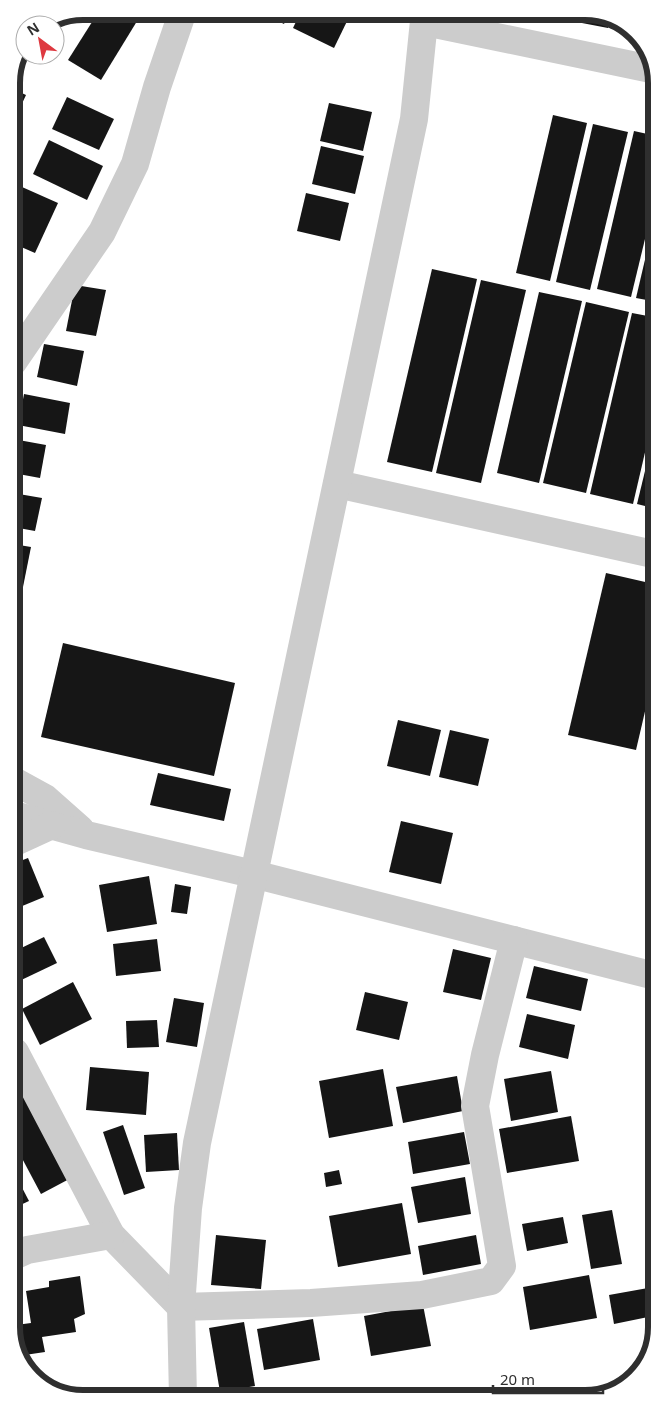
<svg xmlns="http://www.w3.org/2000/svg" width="668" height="1410" font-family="'Noto Sans',sans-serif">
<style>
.building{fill:#161616}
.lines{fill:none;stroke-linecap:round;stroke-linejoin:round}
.minor{stroke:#ccc;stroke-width:28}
.rim{fill:none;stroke:#2f2f2f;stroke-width:6}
</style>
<rect width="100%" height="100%" fill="#fff"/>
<g class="building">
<polygon points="99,11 142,13 101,80 68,60"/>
<polygon points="258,11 290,11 284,24"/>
<polygon points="301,11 352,11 334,48 293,28"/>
<polygon points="530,11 554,11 553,17"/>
<polygon points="562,11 590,11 610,19 608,28 561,19"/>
<polygon points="612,20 629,26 634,33 610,28"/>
<polygon points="11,88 26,95 12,125"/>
<polygon points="67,97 114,119 99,150 52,129"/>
<polygon points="329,103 372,112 363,151 320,141"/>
<polygon points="553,115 587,123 550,281 516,273"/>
<polygon points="593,124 628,132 590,290 556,282"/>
<polygon points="634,131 652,135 652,210 631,297 597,289"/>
<polygon points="49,140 103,166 87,200 33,174"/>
<polygon points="321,146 364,156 355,194 312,184"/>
<polygon points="22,187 58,203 35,253 12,243 12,208"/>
<polygon points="306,193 349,203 340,241 297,231"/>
<polygon points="651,234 652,234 652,301 636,298"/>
<polygon points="12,263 23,268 12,290"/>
<polygon points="432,269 477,279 432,472 387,462"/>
<polygon points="481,280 526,290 481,483 436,473"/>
<polygon points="75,285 106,290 96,336 66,331"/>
<polygon points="539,292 582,301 539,483 497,473"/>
<polygon points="586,302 629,312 586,493 543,483"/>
<polygon points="632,313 653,317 653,418 633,504 590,494"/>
<polygon points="44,344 84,351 77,386 37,377"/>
<polygon points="24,394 70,403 65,434 18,425"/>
<polygon points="653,438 653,508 637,504"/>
<polygon points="13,439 46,445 40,478 13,473"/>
<polygon points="13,493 42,498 35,531 13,527"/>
<polygon points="13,544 31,547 22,592 13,590"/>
<polygon points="606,573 654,584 654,673 636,750 568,735"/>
<polygon points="14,613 20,614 15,640 14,640"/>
<polygon points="63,643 235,683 214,776 41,737"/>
<polygon points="398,720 441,730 430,776 387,766"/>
<polygon points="450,730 489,739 478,786 439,777"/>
<polygon points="158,773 231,789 224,821 150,805"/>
<polygon points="401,821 453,833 441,884 389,872"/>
<polygon points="28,858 44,897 15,909 15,863"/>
<polygon points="149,876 157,924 107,932 99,885"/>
<polygon points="175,884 191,887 187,914 171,912"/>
<polygon points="44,937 57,963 15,983 15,951"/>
<polygon points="157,939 161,971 116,976 113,944"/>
<polygon points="453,949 491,958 481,1000 443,992"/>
<polygon points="534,966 588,979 581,1011 526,998"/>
<polygon points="73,982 92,1019 40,1045 22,1009"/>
<polygon points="365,992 408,1002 399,1040 356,1030"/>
<polygon points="174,998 204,1003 197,1047 166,1042"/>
<polygon points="527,1014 575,1025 568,1059 519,1047"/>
<polygon points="157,1020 159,1047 127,1048 126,1021"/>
<polygon points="90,1067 149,1072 146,1115 86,1110"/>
<polygon points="383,1069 393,1126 329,1138 319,1081"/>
<polygon points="551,1071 558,1112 511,1121 504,1079"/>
<polygon points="15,1072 73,1177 41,1194 16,1147"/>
<polygon points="457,1076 463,1111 403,1123 396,1087"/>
<polygon points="571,1116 579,1161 507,1173 499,1129"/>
<polygon points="123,1125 145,1188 124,1195 103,1132"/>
<polygon points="464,1132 470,1164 413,1174 408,1142"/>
<polygon points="177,1133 179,1170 146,1172 144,1135"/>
<polygon points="339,1170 342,1184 326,1187 324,1173"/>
<polygon points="16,1176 29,1201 16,1207"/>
<polygon points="465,1177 471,1214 418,1223 411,1187"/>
<polygon points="402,1203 411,1254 338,1267 329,1216"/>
<polygon points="612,1210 622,1264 591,1269 582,1215"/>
<polygon points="563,1217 568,1243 527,1251 522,1224"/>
<polygon points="216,1235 266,1240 261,1289 211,1285"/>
<polygon points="476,1235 481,1264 423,1275 418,1246"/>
<polygon points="589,1275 597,1318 530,1330 523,1287"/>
<polygon points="80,1276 85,1314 74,1319 76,1332 42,1337 45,1352 18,1356 16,1325 31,1323 26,1291 49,1287 49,1281"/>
<polygon points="648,1288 653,1316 614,1324 609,1295"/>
<polygon points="423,1305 431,1346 371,1356 364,1316"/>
<polygon points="313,1319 320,1360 264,1370 257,1329"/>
<polygon points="244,1322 255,1386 220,1392 209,1328"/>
</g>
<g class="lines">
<g class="minor">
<polyline points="425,22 651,69"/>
<polyline points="13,362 102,232 135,164 157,87 183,11"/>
<polyline points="337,484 653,554"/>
<polyline points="14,781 45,798 80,829"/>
<polyline points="14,815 86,835 253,874 655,976"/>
<polyline points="15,842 52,825"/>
<polyline points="15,1052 111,1235 181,1307 311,1303 422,1295 491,1281 502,1266 475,1106 485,1055 514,940"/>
<polyline points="16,1255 27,1250 111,1235"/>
<polyline points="183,1398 181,1307 188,1208 197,1143 414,119 425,11"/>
</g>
</g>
<path d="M0 0H668V1410H0ZM83 20H585A63 63 0 0 1 648 83V1327A63 63 0 0 1 585 1390H83A63 63 0 0 1 20 1327V83A63 63 0 0 1 83 20Z" fill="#fff" fill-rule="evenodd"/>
<path class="rim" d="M83 20H585A63 63 0 0 1 648 83V1327A63 63 0 0 1 585 1390H83A63 63 0 0 1 20 1327V83A63 63 0 0 1 83 20Z"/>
<g transform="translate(40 40) rotate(328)"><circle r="24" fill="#ffffff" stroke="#acacac"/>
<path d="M0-4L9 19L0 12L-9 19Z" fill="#de3940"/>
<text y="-8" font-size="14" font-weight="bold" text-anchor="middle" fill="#2f2f2f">N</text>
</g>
<path d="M493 1385v8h110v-8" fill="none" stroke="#2f2f2f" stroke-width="2.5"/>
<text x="500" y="1385" font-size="15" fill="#2f2f2f" stroke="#ffffff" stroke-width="4" paint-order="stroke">20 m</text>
</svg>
